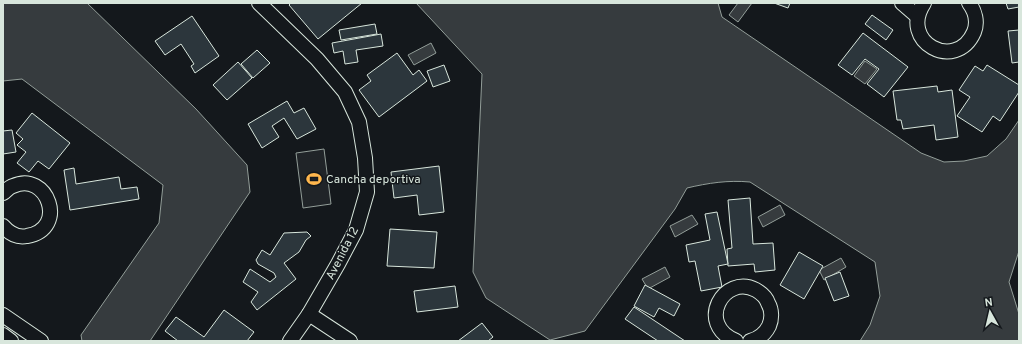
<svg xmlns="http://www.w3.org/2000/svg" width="1022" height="344" font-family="Overpass,sans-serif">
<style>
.green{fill:#202428;stroke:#939e99}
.water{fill:#363b3e;stroke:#939e99}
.building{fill:#2c363c;stroke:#d8e6dc}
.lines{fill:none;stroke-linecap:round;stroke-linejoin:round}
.street-casing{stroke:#d8e6dc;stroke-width:16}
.street{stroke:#14181c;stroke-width:14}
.labels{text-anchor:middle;stroke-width:3;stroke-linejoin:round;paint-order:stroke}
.poi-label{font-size:12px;fill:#d8e6dc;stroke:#14181c;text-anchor:start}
.street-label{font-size:12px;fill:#d8e6dc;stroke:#14181c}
</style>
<rect width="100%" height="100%" fill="#14181c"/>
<polygon class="green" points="324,149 331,204 303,208 296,153"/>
<g class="water">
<polygon points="3,3 87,3 196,109 247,165 250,192 150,341 82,341 81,335 159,223 163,185 22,79 3,81"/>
<path d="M416 3H718L722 17 921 153 944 162 964 161 987 156 1006 139 1019 120V251L1009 282 1019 314V341H860L870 325 880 296 875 262 750 182C728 180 708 183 687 188L675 209 585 331 550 340 486 298 473 272 482 74Z"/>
<polygon points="738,3 752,3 738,22 729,15"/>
<polygon points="431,43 436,53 414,65 408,55"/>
<polygon points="865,61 877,69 865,84 854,76"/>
<polygon points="780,205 785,215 763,227 758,217"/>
<polygon points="692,215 698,224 675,237 670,226"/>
<polygon points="841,258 846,267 824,280 819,270"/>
<polygon points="665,267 670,277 648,289 642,279"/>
</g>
<g class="building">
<polygon points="291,3 362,3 318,39 289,5"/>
<polygon points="774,3 790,3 788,8"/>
<polygon points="1006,3 1019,3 1019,7 1008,9"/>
<polygon points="872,15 893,30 886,40 865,24"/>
<polygon points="192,16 219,56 195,73 191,66 194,64 181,44 165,55 155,41"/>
<polygon points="375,24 377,34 341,40 339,30"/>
<polygon points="1019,30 1019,62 1012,63 1008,31"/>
<polygon points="863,33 908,67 884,97 867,84 879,69 865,59 852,75 838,65"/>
<polygon points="381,34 383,46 356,50 358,62 345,64 343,51 334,53 332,43"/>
<polygon points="257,50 270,63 253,78 241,64"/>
<polygon points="397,53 413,75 419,70 427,81 379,117 359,90 371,81 367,75"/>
<polygon points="238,62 252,78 227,100 213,85"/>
<polygon points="444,65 450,81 433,87 427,71"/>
<polygon points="987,65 1019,85 1019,92 1000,121 993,116 982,132 957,116 970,97 959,90 975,66 983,71"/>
<polygon points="937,86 938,92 952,90 958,137 936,140 934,125 903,129 901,120 897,120 893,91"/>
<polygon points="287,101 294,113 304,108 316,129 297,139 284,118 272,126 279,137 262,148 248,124"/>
<polygon points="32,113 70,143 49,169 38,161 29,172 17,163 26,152 17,145 23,139 16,133"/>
<polygon points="12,130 16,152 3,154 3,131"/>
<polygon points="439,166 444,212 419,215 417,195 394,198 391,172"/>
<polygon points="74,168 76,184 119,177 121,189 137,187 139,199 70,210 64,170"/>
<polygon points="750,198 753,244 773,243 775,270 755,272 754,264 728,266 727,249 732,248 728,200"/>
<polygon points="717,212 728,264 718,266 722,287 701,291 695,261 689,262 686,245 710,240 705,214"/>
<polygon points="390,229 437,232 434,268 387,266"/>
<polygon points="307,232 311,236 306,240 299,252 284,263 296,279 257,310 251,302 258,292 243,282 250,269 270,282 276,277 274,273 258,264 256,260 262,250 270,255 284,233"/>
<polygon points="799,252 823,266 804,299 780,285"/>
<polygon points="840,272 849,296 834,301 825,278"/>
<polygon points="645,285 680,304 674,316 659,308 654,317 634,306"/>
<polygon points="455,286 458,307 417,312 414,291"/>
<polygon points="634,307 685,341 658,341 625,319"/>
<polygon points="224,310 254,332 247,341 178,341 165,331 176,317 204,337"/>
<polygon points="482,323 493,337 488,341 458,341"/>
</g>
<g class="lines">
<g class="street-casing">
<g id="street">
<polyline points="259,3 317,59 345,92 359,122 365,158 367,192 356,230 338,264 309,314 290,341"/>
<polyline points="902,3 917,16"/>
<path d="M924 3C898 42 956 73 974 32 978 22 975 11 969 3"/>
<path d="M3 193C6 191 9 187 13 186 47 170 69 229 27 236 17 238 9 233 3 226"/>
<polyline points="309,314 350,341"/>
<polyline points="3,315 41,341"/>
<polyline points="3,335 11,341"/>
<path d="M736 341C695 324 724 273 756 290 761 293 766 297 768 303 772 310 772 319 769 326 765 334 758 339 750 341"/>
</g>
</g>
<use href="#street" class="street"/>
</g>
<defs>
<g id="stadium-bare" transform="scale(1.2)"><path d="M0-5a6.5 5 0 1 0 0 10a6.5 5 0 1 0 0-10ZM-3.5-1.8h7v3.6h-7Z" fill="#ffb74d" stroke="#14181c" stroke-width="2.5" paint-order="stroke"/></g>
</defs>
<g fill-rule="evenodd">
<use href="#stadium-bare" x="314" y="179"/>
</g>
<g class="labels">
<g class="poi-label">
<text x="326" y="183">Cancha deportiva</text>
</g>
<g class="street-label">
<text transform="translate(342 253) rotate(-63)" y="4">Avenida 12</text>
</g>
</g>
<rect width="1022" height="344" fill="none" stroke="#d8e6dc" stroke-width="8"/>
<g transform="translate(990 312) rotate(352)" stroke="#14181c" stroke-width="3" paint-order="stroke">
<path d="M0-3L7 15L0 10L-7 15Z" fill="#d8e6dc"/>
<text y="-6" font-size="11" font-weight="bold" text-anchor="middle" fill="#d8e6dc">N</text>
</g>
</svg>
